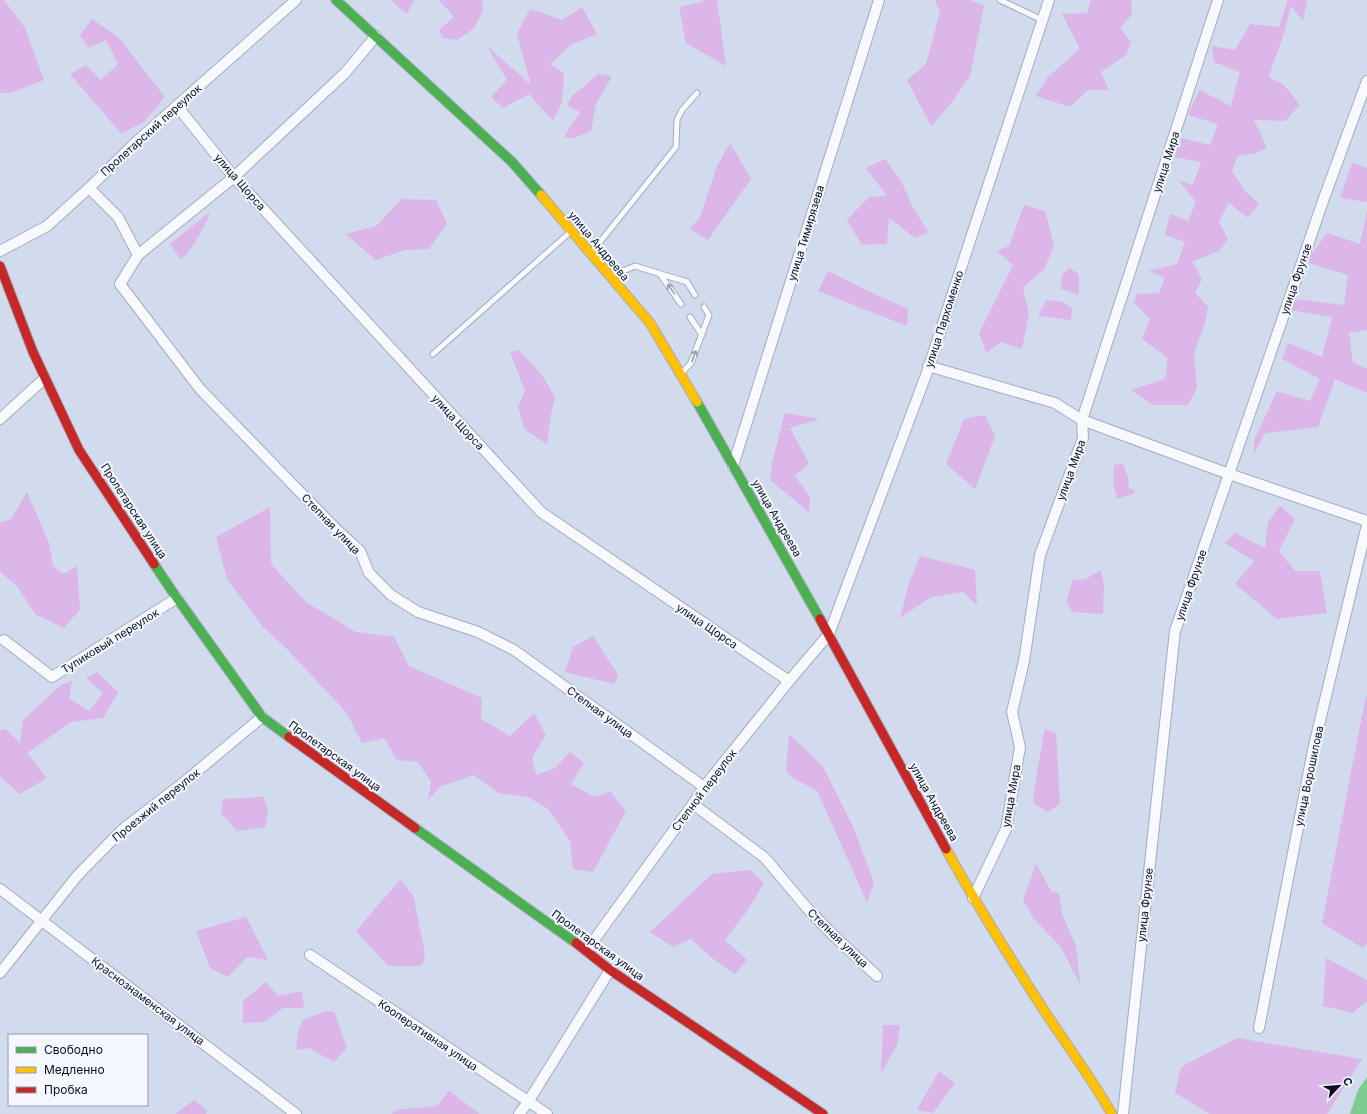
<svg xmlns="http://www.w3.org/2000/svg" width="1367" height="1114" font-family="Inter,sans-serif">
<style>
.green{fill:#dcb5e9}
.water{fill:#7dcc90}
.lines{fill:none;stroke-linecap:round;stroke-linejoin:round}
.lane-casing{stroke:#a3abbe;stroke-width:7}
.street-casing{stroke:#a3abbe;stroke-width:12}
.fast-casing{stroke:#a3abbe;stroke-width:11}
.slow-casing{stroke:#a3abbe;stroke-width:11}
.jam-casing{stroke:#a3abbe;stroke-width:11}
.lane{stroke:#f8f9fc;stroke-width:5}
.street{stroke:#f8f9fc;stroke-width:10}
.fast{stroke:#4caf50;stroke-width:9}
.slow{stroke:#ffc107;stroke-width:9}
.jam{stroke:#c62828;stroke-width:9}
.oneway{stroke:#989ba5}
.labels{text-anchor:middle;stroke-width:4;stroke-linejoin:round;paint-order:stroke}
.street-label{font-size:11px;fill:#070f23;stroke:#f4f7fd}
</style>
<rect width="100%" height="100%" fill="#d2daed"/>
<g class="green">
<polygon points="0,0 4,0 25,28 44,80 11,93 0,93"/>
<polygon points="390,0 414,0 407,14"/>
<polygon points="439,0 482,0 483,11 473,29 457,40 442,38 439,30 454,17"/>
<polygon points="703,0 717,0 726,66 686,43 679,7 702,2"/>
<polygon points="935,0 970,0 984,6 970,76 952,102 931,126 907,80 926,64 940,12"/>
<polygon points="1091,0 1131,0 1132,14 1120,28 1131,42 1126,55 1101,72 1109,90 1088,90 1070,107 1036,96 1048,77 1080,49 1062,14 1087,13"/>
<polygon points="1288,0 1307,0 1303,21 1291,6 1282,40 1275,58 1269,77 1284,85 1300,105 1285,121 1254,120 1267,148 1256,153 1238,156 1232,171 1245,191 1259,204 1248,218 1229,203 1219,222 1228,239 1219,251 1192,262 1202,279 1195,293 1208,307 1205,323 1194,353 1197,388 1188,405 1153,405 1131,390 1165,379 1168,358 1142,339 1150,319 1134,303 1137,294 1159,293 1165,278 1149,271 1177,264 1185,242 1165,235 1170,214 1188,221 1196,202 1178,180 1193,185 1201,162 1174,157 1182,138 1210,145 1218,124 1188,115 1199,90 1231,106 1240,72 1214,62 1212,46 1235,50 1250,24 1279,27"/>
<polygon points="582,7 597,34 572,44 550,64 564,74 562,102 553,121 529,94 503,108 491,97 507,80 487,46 531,85 517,34 530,9 562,20"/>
<polygon points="92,19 118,37 165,97 143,123 121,133 70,74 86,65 101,80 118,64 106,40 88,48 80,35"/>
<polygon points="599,74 612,76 596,104 591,131 574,138 564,137 580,112 567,105 572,96"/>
<polygon points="730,143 751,179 708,240 690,229 700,217 717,166"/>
<polygon points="885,159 902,183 912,206 928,232 915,238 889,218 887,244 862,245 847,220 869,197 887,196 866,168"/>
<polygon points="1352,163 1367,168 1367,202 1340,198"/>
<polygon points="402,199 436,200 447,224 429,249 405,250 376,260 346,234 376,226"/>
<polygon points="1024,205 1045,211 1054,246 1044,270 1023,287 1029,314 1022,349 1001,342 986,353 979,333 1013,265 997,251 1009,246"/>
<polygon points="1367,210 1367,330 1349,333 1353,362 1367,369 1367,393 1335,379 1318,427 1265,433 1254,454 1254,440 1277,391 1310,401 1320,379 1282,359 1288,343 1322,357 1332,317 1291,310 1296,299 1344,305 1348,275 1306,262 1327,233 1360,244"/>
<path d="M210 212C203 231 194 245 181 260L170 244Z"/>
<polygon points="1069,268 1079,274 1079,295 1061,289 1062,276"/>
<polygon points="828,271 864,289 908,309 907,326 818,291"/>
<polygon points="1047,300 1062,302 1072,308 1071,320 1038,316"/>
<polygon points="519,350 544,378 555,398 550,419 547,444 525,430 518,407 525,391 510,352"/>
<polygon points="785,413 820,419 790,428 809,463 795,476 810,497 809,512 770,480 772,463"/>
<polygon points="985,415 995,436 975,489 946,464 964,419"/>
<polygon points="1123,463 1128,478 1129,489 1133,489 1135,493 1117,499 1113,483 1114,465"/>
<polygon points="27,492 49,543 53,566 63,574 77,566 80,609 64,628 35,614 17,586 0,572 0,523 11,519"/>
<polygon points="1280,506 1295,519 1279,551 1295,571 1320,571 1327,613 1277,619 1235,584 1254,561 1225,543 1235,533 1265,548 1268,522"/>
<polygon points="270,507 271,564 306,602 356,632 394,637 409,666 482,698 481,719 510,736 534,713 546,735 532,757 536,775 555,768 570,752 584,763 571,784 594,797 611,792 626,811 593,872 573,869 570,841 548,809 528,797 498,793 474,775 440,787 428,800 431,782 418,762 397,760 384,738 362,743 347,713 287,649 262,626 227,579 216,537"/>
<polygon points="920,556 975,570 977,605 963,592 931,597 900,618 908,586"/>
<polygon points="1101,570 1104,584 1103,614 1072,612 1067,601 1072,581 1086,579"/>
<polygon points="593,636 618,675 614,684 565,672 573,647"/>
<polygon points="97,672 118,692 103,718 71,722 27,753 47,778 20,794 0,776 0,730 5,729 20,743 23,720 61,685 72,681 69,698 89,711 103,693 86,678"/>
<polygon points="1367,696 1367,943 1363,948 1322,923 1365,700"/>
<polygon points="1045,729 1056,733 1060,804 1048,812 1033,803 1037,771"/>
<polygon points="789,734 823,767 854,829 874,883 867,902 817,791 790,776 786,770"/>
<polygon points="264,797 268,812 265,827 237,831 221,813 223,799"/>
<polygon points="1036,864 1051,891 1059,894 1062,914 1076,946 1080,984 1060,946 1034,919 1023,900"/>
<polygon points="750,870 764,883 747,911 725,940 747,960 735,974 712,958 691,939 673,947 650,932 712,874"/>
<polygon points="400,880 413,895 424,948 425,961 420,966 388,966 356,931"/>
<polygon points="246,917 268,960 247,957 228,977 210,968 196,931"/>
<polygon points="1326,958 1367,980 1367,1001 1353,1013 1323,1006"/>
<polygon points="266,982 278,996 302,991 304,1008 283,1008 264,1022 243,1023 243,1001"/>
<polygon points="326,1011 334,1012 347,1048 334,1062 309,1048 296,1050 298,1031 303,1020"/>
<polygon points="883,1025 900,1025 897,1045 881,1073"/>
<polygon points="1237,1038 1362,1059 1327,1114 1210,1114 1175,1093 1181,1067"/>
<polygon points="939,1071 955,1083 933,1113 917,1110"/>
<polygon points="449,1091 480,1114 392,1114 395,1110 437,1106"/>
<polygon points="194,1100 207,1110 206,1114 175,1114"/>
</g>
<polygon class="water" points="1367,1077 1367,1114 1350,1114 1358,1090"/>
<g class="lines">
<g class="lane-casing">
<g id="lane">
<polyline points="1000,0 1042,20"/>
<polyline points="592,252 676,147 677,120 682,110 697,93"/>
<polyline points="660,274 681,304"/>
<polyline points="611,276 635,266 687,282 695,295"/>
<polyline points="690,317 702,335"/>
<polyline points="433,354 569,233"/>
<polyline points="682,373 691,363 709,315 704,307"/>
</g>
</g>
<g class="street-casing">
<g id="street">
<polyline points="376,36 345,73 234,177 138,255 120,284 200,389 337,530 360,551 369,573 391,595 418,612 478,632 514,650 704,787"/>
<polyline points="177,106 234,177 541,512 789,681"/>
<polyline points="89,188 118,217 138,255"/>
<polyline points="0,251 47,226 89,188 135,143 296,0"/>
<polyline points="928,366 1055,403 1082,420 1229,474 1367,521"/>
<polyline points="0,419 45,378"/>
<polyline points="733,466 879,0"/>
<polyline points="4,640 52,677 177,598"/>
<polyline points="693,804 765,858 807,908 832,934 877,976"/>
<polyline points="0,889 296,1114"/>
<polyline points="973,898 1006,829 1020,747 1012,712 1024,661 1040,555 1083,438 1082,420 1218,0"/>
<polyline points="587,951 599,933 693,804 704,787 789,681 829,634 926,375 1049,0"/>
<polyline points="310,955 547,1114"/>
<polyline points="0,973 77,876 123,829 183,783 262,717"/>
<polyline points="1259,1028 1313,750 1367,525"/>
<polyline points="519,1114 528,1102 610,970"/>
<polyline points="1123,1114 1175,631 1323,201 1367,81"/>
</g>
</g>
<g class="fast-casing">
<g id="fast">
<polyline points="336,0 512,162 541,195"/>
<polyline points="697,402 820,619"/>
<polyline points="154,564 172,591 262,717 289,737"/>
<polyline points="415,828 576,943"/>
</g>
</g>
<g class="slow-casing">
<g id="slow">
<polyline points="541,195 650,323 697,402"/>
<path d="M946 849C978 907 1013 963 1049 1018 1070 1049 1093 1081 1112 1114"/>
</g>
</g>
<g class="jam-casing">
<g id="jam">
<polyline points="0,266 33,352 79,450 154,564"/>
<polyline points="820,619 946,849"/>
<polyline points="289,737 415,828"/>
<polyline points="576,943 610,970 823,1114"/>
</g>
</g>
<use href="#lane" class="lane"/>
<use href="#street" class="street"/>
<use href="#fast" class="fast"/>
<use href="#slow" class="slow"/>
<use href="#jam" class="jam"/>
</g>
<defs><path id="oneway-shaft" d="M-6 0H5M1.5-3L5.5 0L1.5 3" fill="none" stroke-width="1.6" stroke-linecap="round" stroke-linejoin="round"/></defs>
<g class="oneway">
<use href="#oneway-shaft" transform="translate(671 289) rotate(-125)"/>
<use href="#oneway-shaft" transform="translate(694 356) rotate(-69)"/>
</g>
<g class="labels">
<g class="street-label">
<text transform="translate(151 130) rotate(-42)" y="4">Пролетарский переулок</text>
<text transform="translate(1166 162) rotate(-72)" y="4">улица Мира</text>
<text transform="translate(240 182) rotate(49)" y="4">улица Щорса</text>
<text transform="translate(806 233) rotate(-73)" y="4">улица Тимирязева</text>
<text transform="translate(599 246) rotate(50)" y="4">улица Андреева</text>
<text transform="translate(1296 279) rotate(-71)" y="4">улица Фрунзе</text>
<text transform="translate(944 319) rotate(-72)" y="4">улица Пархоменко</text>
<text transform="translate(458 422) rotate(47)" y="4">улица Щорса</text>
<text transform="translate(1071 470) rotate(-70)" y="4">улица Мира</text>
<text transform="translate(134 511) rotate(57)" y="4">Пролетарская улица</text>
<text transform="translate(777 518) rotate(60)" y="4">улица Андреева</text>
<text transform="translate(331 524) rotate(46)" y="4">Степная улица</text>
<text transform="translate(1191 585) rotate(-71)" y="4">улица Фрунзе</text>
<text transform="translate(707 626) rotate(34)" y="4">улица Щорса</text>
<text transform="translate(110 641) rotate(-32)" y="4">Тупиковый переулок</text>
<text transform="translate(600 712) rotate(36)" y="4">Степная улица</text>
<text transform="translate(335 756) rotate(36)" y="4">Пролетарская улица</text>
<text transform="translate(1309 776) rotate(-78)" y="4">улица Ворошилова</text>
<text transform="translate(704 790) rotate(-53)" y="4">Степной переулок</text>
<text transform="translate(1011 796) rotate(-80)" y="4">улица Мира</text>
<text transform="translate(934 802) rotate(61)" y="4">улица Андреева</text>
<text transform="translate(156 805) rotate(-39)" y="4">Проезжий переулок</text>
<text transform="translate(1145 905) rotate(-84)" y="4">улица Фрунзе</text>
<text transform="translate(838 938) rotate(44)" y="4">Степная улица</text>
<text transform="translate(598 945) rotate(36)" y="4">Пролетарская улица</text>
<text transform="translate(148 1001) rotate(37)" y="4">Краснознаменская улица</text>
<text transform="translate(428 1035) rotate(34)" y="4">Кооперативная улица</text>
</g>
</g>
<rect x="8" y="1034" width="140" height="72" fill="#f4f7fd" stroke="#959aa6"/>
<rect x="16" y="1047" width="20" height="6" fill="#4caf50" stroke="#959aa6"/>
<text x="44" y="1054" font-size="12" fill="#070f23">Свободно</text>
<rect x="16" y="1067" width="20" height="6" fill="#ffc107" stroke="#959aa6"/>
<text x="44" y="1074" font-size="12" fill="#070f23">Медленно</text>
<rect x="16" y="1087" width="20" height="6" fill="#c62828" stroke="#959aa6"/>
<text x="44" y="1094" font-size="12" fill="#070f23">Пробка</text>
<g transform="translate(1339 1086) rotate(64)" stroke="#f4f7fd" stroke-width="3" paint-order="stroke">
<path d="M0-3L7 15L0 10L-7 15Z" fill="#070f23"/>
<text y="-6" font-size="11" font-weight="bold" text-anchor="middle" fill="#070f23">С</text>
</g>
</svg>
